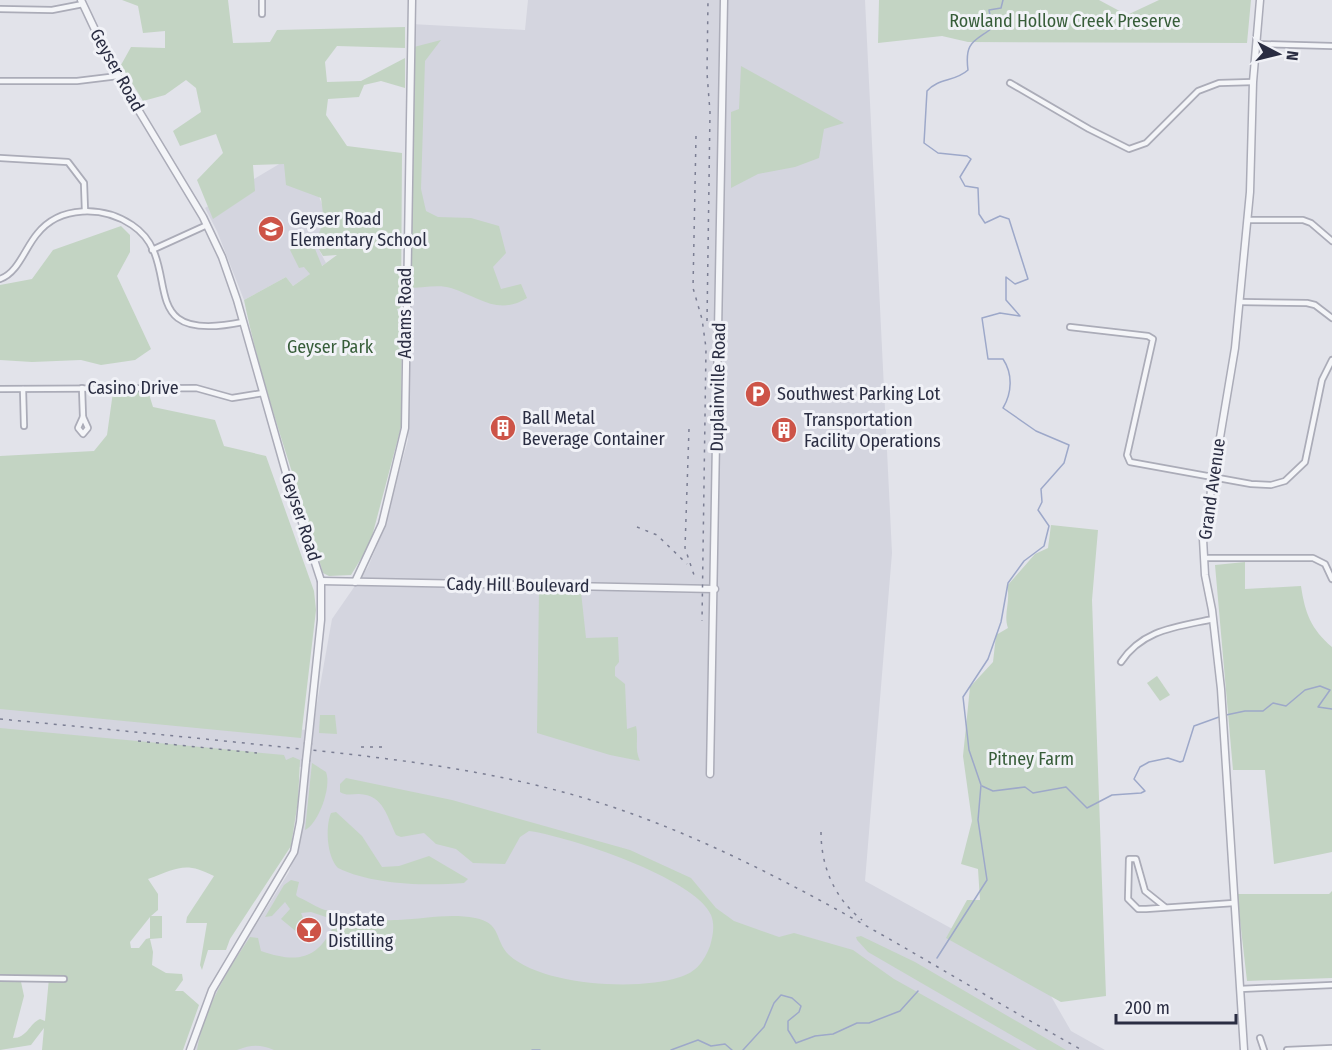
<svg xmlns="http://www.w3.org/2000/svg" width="1332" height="1050" font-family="'Fira Sans Condensed',sans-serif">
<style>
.built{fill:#d4d5df}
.green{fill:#c3d4c3;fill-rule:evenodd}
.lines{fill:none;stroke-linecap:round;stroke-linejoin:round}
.stream{stroke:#9da8c9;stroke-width:1.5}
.minor-casing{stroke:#abacb8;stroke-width:8}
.tertiary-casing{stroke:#abacb8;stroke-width:9}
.minor{stroke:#f4f5f8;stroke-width:4.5}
.tertiary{stroke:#f4f5f8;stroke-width:6}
.rail{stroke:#7b7e93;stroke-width:1.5;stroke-dasharray:3 6;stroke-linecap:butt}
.tertiary-bridge-casing{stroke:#abacb8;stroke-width:9;stroke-linecap:butt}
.tertiary-bridge{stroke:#f4f5f8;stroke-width:6}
.labels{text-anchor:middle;stroke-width:6;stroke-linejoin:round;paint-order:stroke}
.park-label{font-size:18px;fill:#375d39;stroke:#f1f2f7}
.street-label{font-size:18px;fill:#2a2d42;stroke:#f1f2f7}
.poi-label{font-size:18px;fill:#2a2d42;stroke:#f1f2f7;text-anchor:start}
</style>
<rect width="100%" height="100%" fill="#e2e3ea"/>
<g class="built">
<polygon points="528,0 865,0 892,553 865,881 1040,977 1071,1031 1105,1050 1003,1050 710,987 418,1050 193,1050 210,999 289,872 299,842 312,731 332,619 368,567 381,536 408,440 411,24 525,30"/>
<polygon points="286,160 318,194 329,222 316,244 326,263 293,286 286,277 244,300 217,231 205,208"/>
<polygon points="0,702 207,719 306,730 302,767 0,738"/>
</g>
<g class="green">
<path d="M122 0H228L233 43 270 42 277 30 405 27V48L337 46 325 62 327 82 361 81 405 58V88L381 81 364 85 359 97 328 99 326 115 347 146 402 153 401 308 397 309 402 324 401 427 370 544 351 575 329 576 323 573C297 481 263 393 244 300L286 277 293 286 310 274 304 267 299 268 290 250 305 238 313 244 322 266 337 255 323 256 315 243 324 221 321 198 286 185 284 164 253 165 255 191 213 219 197 180 223 153 216 134 180 146 173 131 201 112 196 88 186 80 165 95 143 101 121 65 131 47 165 48V31L143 33 138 6Z"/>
<polygon points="879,0 1099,0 1127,15 1159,0 1251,0 1247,43 968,42 942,36 878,43"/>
<path d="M441 40 425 61 421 189 426 211 438 217 471 218 499 226 506 253 493 267 501 289 521 284 527 298C498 316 479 297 451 288 439 284 421 288 408 288L414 47Z"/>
<polygon points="741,66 844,123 824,129 819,158 795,167 758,174 731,188 731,112 739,109"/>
<polygon points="121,226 130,235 130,252 117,276 151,349 135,360 101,365 81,360 32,362 0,360 0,285 32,279 53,250"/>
<polygon points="148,391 153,407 215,420 224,446 266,456 314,591 316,610 301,738 0,709 0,456 94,451 107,435 113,392"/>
<path d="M1051 525 1098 530 1092 600 1106 996 1061 1002 946 938 967 900H980L978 869 961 864 972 821 963 756 970 687 993 662 996 635 1008 628C1003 614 1011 601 1007 586L1035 554 1048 548Z"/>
<path d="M1245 562V589L1301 586C1305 613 1311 629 1332 647V852L1274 864 1265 770H1233L1215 565Z"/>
<path d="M539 591 581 592 586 638 618 637 619 662 615 667V676L625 684 627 729 636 726C639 739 634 748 640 761L610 755 537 733Z"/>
<polygon points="1157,676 1170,695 1160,701 1147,683"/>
<polygon points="320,715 335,715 337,734 319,733"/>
<path d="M0 728 284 755 286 760 293 757 300 760 298 801 291 846 230 939 226 950H208L202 970 200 965 207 923H186L187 917 214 876C185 861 178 868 148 879L158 894V910L151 916H162V938L150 939 153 952 152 965 166 973 182 974 183 980 175 991H183L199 1005 183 1050H42L44 1028 31 1045 0 1050ZM150 917V938L146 939 139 948H131L130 942ZM38 975 49 978 45 1021 40 1019C29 1024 27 1038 13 1038L24 996 20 977Z"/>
<path d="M312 763 326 772C332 787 318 824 305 830Z"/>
<path d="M346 778 452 800 630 850 691 878 716 908 734 921 779 937 794 933 853 950 894 979 1021 1050H274C259 1044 251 1045 237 1050 227 1050 208 1050 197 1050 204 1009 227 971 250 937L258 938 261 951C296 963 317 961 334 925L329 918 311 912 301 913 305 923 298 933 281 919 290 909 285 902 272 916 265 917 284 885 291 880 299 882 296 895 298 897C306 900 314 906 322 909 344 917 375 921 398 920 424 919 449 913 475 918 502 923 494 940 509 955 543 986 639 991 680 977 697 972 704 961 710 946 713 936 715 925 711 915 696 878 567 836 529 831L520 837 505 864 473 863 456 849 436 844 424 833 401 837 396 835C387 817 384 795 359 794 352 794 346 796 340 792V784Z"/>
<path d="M336 812 362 836 382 867 399 866 429 856 468 879 464 883C426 886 373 885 338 868 327 857 325 827 331 813Z"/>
<polygon points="1332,891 1332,978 1247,981 1237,894 1329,894"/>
<polygon points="861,936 915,962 1066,1050 1037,1050 868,952 857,940 856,937"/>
</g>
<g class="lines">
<g class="stream">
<polyline points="1226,715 1245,711 1263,711 1273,703 1286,706 1305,690 1320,686 1330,690 1318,707 1332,709"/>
<polyline points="982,786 993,791 1025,787 1033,793 1066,787 1087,808 1112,795 1141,793 1145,791 1134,779 1140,767 1149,762 1168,758 1180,762 1183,761 1194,726 1219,717"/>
<path d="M937 958 987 880 978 820 981 785 969 750 963 697 988 659 1001 622 1008 583 1024 561 1044 546 1049 526 1038 510 1042 502 1041 489 1064 463 1069 445 1036 431 1003 408C1012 393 1013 374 1003 359H988L982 318 1000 313 1020 316 1006 300V277L1015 284 1028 279 1009 219 1000 216 985 223 979 214 978 188 965 186 960 177 971 159 967 156 938 153 924 143 927 91C938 78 955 82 968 70 964 39 976 42 996 25L991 20 989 10 1001 8 1003 0"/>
<polyline points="532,1050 540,1050"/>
<polyline points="671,1050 698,1040 711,1046 725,1044 732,1050"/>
<polyline points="743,1050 764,1027 774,1003 781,995 792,998 801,1006 799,1012 788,1021 788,1030 796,1043 815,1036 833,1034 857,1023 869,1023 900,1011 918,991"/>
</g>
<g class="minor-casing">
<g id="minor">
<polyline points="0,9 52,10 83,4"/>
<polyline points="262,14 262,0"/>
<polyline points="1257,44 1332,46"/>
<polyline points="0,81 77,81 118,76"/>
<polyline points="1010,83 1089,129 1129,149 1146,143 1198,91 1219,83 1253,82"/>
<polyline points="0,158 68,162 84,183 85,211"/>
<polyline points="1247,220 1303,220 1311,223 1332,241"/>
<polyline points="152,250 207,225"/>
<path d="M0 279C18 273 25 248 37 234 60 205 103 206 132 225 188 262 127 346 243 322"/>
<polyline points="1240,302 1307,303 1315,305 1332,318"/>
<polyline points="1070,327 1148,336 1153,339 1127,455 1130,462 1251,484 1271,485 1285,481 1305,462 1322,380 1332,360"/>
<polyline points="82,388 83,417"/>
<polyline points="0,389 196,388 232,398 263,393"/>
<polyline points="23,389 24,426"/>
<polygon points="83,417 88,428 83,434 78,428"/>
<polyline points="1204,558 1313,558 1325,564 1332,579"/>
<path d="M1121 662C1143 629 1177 627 1213 619"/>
<polyline points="1165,907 1145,891 1136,859 1129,859 1128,899 1138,909 1146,909 1234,903"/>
<polyline points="0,978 64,979"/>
<polyline points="1240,989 1332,985"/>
<polyline points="1260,1038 1264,1050"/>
<polyline points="1287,1050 1332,1048"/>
</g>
</g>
<g class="tertiary-casing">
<g id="tertiary">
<polyline points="81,0 113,68 203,217 222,257 237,300 286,473 321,581 321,620 308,743"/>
<polyline points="321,581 715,589"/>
<polyline points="355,582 382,524 405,428 412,0"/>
<polyline points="710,774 724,0"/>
<polyline points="190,1050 212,990 294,852 300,822 306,761"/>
<polyline points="1244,1050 1221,689 1212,610 1205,575 1203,539 1235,348 1250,192 1253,82 1260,0"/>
</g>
</g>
<use href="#minor" class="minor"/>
<use href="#tertiary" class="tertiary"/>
<g class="rail">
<polyline points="696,136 693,288 702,319 706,348 702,621"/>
<polyline points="707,321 710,112 707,73 708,0"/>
<polyline points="689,429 685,548 695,578"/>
<polyline points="637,527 657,535 687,564"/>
<path d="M0 719C94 728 188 737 282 747 399 759 515 772 627 812 785 868 935 969 1082 1050"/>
<polyline points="138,741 257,753"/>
<polyline points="361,747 388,747"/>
<path d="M821 832C821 866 834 898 862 920"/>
</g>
<g class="tertiary-bridge-casing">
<polyline id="tertiary-bridge" points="306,761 308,743"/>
</g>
<use href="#tertiary-bridge" class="tertiary-bridge"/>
</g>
<defs>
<g id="school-disc" transform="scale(1.35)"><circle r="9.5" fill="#cd5448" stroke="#f1f2f7"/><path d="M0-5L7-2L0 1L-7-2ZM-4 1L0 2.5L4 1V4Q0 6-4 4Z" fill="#fff"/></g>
<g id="parking-disc" transform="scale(1.35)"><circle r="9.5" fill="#cd5448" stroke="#f1f2f7"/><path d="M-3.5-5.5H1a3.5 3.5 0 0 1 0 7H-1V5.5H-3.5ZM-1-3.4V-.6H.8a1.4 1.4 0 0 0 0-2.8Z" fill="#fff"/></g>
<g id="building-disc" transform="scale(1.35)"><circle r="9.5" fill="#cd5448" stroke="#f1f2f7"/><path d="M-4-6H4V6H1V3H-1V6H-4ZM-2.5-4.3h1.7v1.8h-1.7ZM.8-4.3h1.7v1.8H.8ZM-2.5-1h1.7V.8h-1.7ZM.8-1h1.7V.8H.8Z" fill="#fff"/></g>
<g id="bar-disc" transform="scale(1.35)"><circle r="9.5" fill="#cd5448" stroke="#f1f2f7"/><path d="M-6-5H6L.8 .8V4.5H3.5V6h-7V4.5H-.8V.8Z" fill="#fff"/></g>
</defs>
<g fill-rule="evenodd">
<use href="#school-disc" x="271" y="229"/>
<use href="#parking-disc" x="758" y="394"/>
<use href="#building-disc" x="503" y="428"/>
<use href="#building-disc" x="784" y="430"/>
<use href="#bar-disc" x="309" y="930"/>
</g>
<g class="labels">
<g class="park-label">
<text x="1065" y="27">Rowland Hollow Creek Preserve</text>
<text x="330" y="353">Geyser Park</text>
<text x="1031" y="765">Pitney Farm</text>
</g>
<g class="street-label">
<text transform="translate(117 70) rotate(61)" y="6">Geyser Road</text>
<text transform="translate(405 313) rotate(-90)" y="6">Adams Road</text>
<text transform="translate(718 387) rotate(-89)" y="6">Duplainville Road</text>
<text x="133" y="394">Casino Drive</text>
<text transform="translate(1212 489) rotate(-82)" y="6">Grand Avenue</text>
<text transform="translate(301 517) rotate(72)" y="6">Geyser Road</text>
<text transform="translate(518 585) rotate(1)" y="6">Cady Hill Boulevard</text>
</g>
<g class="poi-label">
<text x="290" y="225">Geyser Road<tspan x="290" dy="21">Elementary School</tspan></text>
<text x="777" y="400">Southwest Parking Lot</text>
<text x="522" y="424">Ball Metal<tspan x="522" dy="21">Beverage Container</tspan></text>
<text x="804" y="426">Transportation<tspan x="804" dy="21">Facility Operations</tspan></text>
<text x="328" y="926">Upstate<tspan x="328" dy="21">Distilling</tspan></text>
</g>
</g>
<g transform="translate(1278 54) rotate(97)" stroke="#f1f2f7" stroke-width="4.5" paint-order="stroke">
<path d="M0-4.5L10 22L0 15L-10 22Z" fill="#2a2d42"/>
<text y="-9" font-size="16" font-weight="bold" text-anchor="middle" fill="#2a2d42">N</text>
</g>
<path d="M1116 1014v9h120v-9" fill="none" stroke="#2a2d42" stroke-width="3"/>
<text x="1125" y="1014" font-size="18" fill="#2a2d42" stroke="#f1f2f7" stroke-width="4.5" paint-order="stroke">200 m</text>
</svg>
